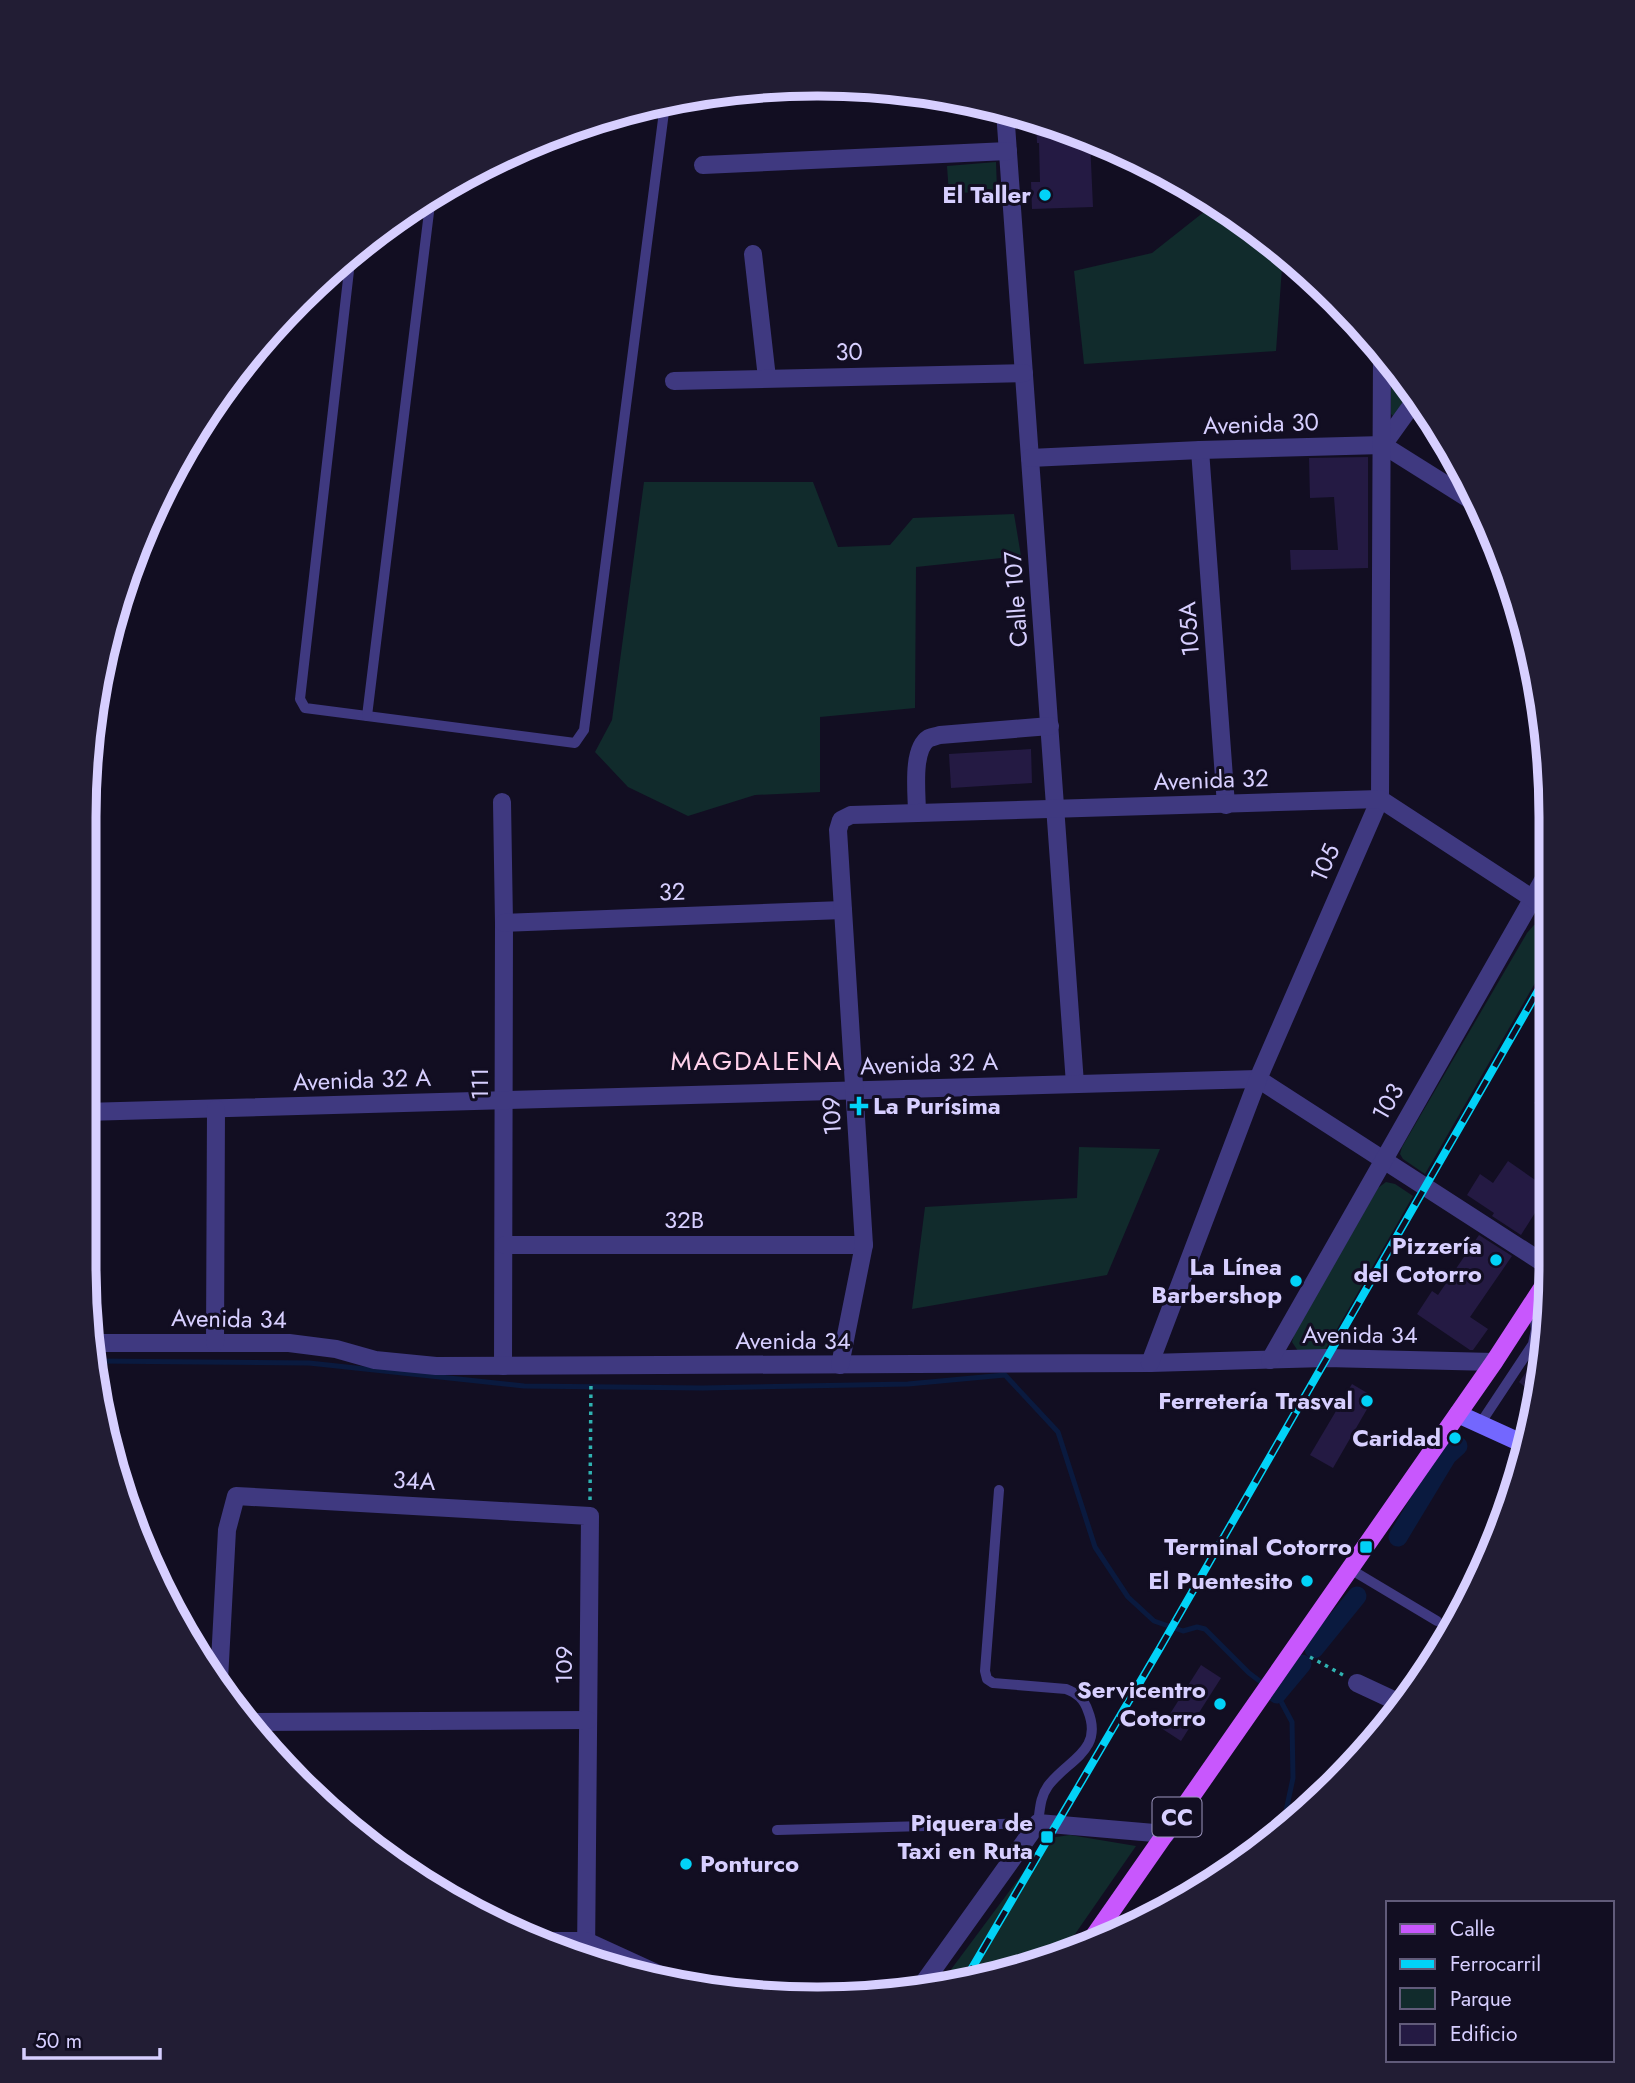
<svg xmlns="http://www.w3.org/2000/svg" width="1635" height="2083" font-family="Jost,sans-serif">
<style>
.green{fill:#112b2c}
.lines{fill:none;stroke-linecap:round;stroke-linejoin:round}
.stream{stroke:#0a1a3f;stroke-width:5}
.canal{stroke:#0a1a3f;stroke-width:19}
.building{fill:#241a43}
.path{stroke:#2fb2b1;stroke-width:3.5;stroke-dasharray:3.5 5;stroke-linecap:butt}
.lane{stroke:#3f3980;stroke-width:10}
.street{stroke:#3f3980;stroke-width:18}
.secondary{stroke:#7367fe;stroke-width:18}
.primary{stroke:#c857fd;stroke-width:18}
.rail-casing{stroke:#02d2f7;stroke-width:8}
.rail{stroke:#120e22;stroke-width:5;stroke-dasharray:16;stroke-linecap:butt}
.poi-dot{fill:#02d2f7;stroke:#120e22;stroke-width:2.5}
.labels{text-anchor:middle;stroke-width:6;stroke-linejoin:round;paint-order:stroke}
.shield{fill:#120e22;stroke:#9c95bd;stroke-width:2}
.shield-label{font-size:23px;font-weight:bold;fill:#d7cfff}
.poi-label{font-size:24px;font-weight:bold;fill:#d7cfff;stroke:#120e22;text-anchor:end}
.street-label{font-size:24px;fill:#d7cfff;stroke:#120e22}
.neighbourhood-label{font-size:26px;letter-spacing:2px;fill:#ffd1eb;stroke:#120e22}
.rim{fill:none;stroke:#d7cfff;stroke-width:9}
</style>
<rect width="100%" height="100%" fill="#120e22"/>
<g class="green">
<polygon points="996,162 997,190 949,194 947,166"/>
<polygon points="1214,204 1264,235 1283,254 1276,351 1084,364 1074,271 1152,253"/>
<polygon points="1391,364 1412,394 1395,418 1391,414"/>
<polygon points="644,482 813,482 838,547 890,545 913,518 1014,514 1021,556 916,567 915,708 820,717 820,792 755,795 688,816 628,787 595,752 612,720"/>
<polygon points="1539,923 1550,929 1550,957 1425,1174 1403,1159 1400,1154 1402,1147 1527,933 1534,925"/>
<polygon points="1079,1147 1160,1149 1107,1275 912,1309 925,1207 1077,1198"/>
<polygon points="1386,1182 1395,1184 1413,1196 1325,1350 1298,1351 1292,1342 1295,1332 1378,1188"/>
<polygon points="1070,1835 1136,1846 1064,1950 1008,1974 941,1983 1049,1838"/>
</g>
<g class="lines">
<polyline class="stream" points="97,1361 309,1363 524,1386 703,1388 908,1384 1005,1375 1058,1432 1095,1547 1128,1597 1154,1621 1183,1631 1197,1627 1205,1629 1249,1673 1277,1694 1292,1722 1293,1778 1283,1825"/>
<g class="canal">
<polyline points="1398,1537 1447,1456 1458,1446"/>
<polyline points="1314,1649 1357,1596"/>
<polyline points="1277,1694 1302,1664"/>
</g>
</g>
<g class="building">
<polygon points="1036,120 1090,140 1093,207 1032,209 1031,182 1040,182 1039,143 1037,143"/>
<polygon points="1368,457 1368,568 1291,570 1290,550 1338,550 1334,497 1310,498 1309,458"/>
<polygon points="1031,749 1032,783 951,788 949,754"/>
<polygon points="1550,1079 1550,1115 1534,1103"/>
<polygon points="1508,1161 1551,1191 1551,1200 1545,1209 1540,1205 1521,1235 1492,1216 1494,1213 1467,1195 1480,1174 1493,1183"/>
<polygon points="1479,1235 1512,1256 1470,1317 1488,1329 1473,1350 1470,1350 1417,1314 1432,1291 1438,1295"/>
<polygon points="1543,1349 1538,1398 1519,1382"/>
<polygon points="1352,1384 1374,1397 1333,1468 1310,1455"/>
<polygon points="1201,1665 1221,1678 1181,1741 1161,1728"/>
</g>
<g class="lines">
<g class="path">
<polyline points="590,1500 591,1381"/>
<polyline points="1310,1657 1343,1675"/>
</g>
<g class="lane">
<polyline points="351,253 300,699 305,708 575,743 584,730 665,104"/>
<polyline points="367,716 431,196"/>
<polyline points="1480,1424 1533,1344 1536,1329 1533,1304"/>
<polyline points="1350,1569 1437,1621"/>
<path d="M777 1830 1038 1823C1040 1810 1040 1797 1048 1786 1067 1760 1104 1751 1088 1711 1084 1699 1077 1693 1066 1689L993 1683 987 1679 985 1671 999 1490"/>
</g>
<g class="street">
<polyline points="1005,111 1075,1084"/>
<polyline points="703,165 1008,151"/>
<polyline points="753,254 767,378"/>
<polyline points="674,381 1024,373"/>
<polyline points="1383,445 1416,399"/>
<polyline points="1200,450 1226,805"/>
<polyline points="1030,458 1200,450 1383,445 1477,504"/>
<polyline points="502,802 504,923 503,1366"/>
<path d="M917 813C917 794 911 749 929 738 933 737 936 736 940 735L1050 726"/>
<polyline points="504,923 843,910"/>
<polyline points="84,1112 1258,1079 1551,1268"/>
<polyline points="504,1245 864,1245"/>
<polyline points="94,1343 289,1343 336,1349 375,1360 436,1366 1150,1363 1326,1358 1494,1362"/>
<polyline points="215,1343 216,1109"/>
<polyline points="1270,1360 1550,868"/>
<polyline points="1150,1363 1258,1079 1380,799 1382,352"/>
<polyline points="840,1365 864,1245 838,830 841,820 851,815 1380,799 1550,910"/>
<polyline points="219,1680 227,1530 236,1496 590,1516 586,1957"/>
<polyline points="1357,1683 1402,1704"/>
<polyline points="251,1722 588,1720"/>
<polyline points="547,1941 586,1941 669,1979"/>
<polyline points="922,1985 1038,1823 1166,1834"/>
</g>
<polyline class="secondary" points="1458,1414 1526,1445"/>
<polyline class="primary" points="1092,1939 1494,1362 1550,1276"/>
<g class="rail-casing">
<polyline id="rail" points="965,1980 1160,1648 1550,970"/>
</g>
<use href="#rail" class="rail"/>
</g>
<g class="poi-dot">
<circle cx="1045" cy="195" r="7"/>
<path d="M855.5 1095.5h7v7h7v7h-7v7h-7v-7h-7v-7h7z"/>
<circle cx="1496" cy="1260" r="7"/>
<circle cx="1296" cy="1281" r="7"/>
<circle cx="1367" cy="1401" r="7"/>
<circle cx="1455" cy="1438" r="7"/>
<rect x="1359" y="1540" width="14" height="14" rx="3.5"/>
<circle cx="1307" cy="1581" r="7"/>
<circle cx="1220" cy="1704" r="7"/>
<rect x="1040" y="1830" width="14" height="14" rx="3.5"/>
<circle cx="686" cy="1864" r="7"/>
</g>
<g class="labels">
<rect class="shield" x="1152.5" y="1797.5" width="49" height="39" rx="5"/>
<g class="shield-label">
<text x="1177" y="1825">CC</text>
</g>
<g class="poi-label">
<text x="1031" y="203">El Taller</text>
<text x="873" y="1114" text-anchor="start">La Purísima</text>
<text x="1482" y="1254">Pizzería<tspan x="1482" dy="28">del Cotorro</tspan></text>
<text x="1282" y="1275">La Línea<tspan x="1282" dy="28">Barbershop</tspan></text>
<text x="1353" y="1409">Ferretería Trasval</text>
<text x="1441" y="1446">Caridad</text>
<text x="1352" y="1555">Terminal Cotorro</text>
<text x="1293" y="1589">El Puentesito</text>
<text x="1206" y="1698">Servicentro<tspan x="1206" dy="28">Cotorro</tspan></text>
<text x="1033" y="1831">Piquera de<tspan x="1033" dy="28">Taxi en Ruta</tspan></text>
<text x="700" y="1872" text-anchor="start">Ponturco</text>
</g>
<g class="street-label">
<text transform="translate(849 352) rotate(-1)" y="8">30</text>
<text transform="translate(1261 424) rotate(-2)" y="8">Avenida 30</text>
<text transform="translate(1016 599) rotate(-94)" y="8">Calle 107</text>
<text transform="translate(1189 629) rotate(-94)" y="8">105A</text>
<text transform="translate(1211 780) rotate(-2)" y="8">Avenida 32</text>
<text transform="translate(1325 863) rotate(-66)" y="8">105</text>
<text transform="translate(672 892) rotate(-2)" y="8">32</text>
<text transform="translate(929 1064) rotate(-2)" y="8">Avenida 32 A</text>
<text transform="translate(362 1080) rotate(-2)" y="8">Avenida 32 A</text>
<text transform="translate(480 1084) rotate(-90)" y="8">111</text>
<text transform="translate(1388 1102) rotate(-60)" y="8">103</text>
<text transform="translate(832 1116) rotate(-93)" y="8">109</text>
<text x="684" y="1228">32B</text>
<text transform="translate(229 1319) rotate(1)" y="8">Avenida 34</text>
<text x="1360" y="1343">Avenida 34</text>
<text x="793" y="1349">Avenida 34</text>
<text transform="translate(414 1481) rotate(3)" y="8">34A</text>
<text transform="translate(564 1665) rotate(-90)" y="8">109</text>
</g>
<g class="neighbourhood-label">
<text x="757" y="1070">MAGDALENA</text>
</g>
</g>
<path d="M0 0H1635V2083H0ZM817 96H818A721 721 0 0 1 1539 817V1266A721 721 0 0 1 818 1987H817A721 721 0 0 1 96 1266V817A721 721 0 0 1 817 96Z" fill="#221d34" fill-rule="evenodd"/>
<path class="rim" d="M817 96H818A721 721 0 0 1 1539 817V1266A721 721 0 0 1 818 1987H817A721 721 0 0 1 96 1266V817A721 721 0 0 1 817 96Z"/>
<rect x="1386" y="1901" width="228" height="161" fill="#120e22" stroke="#615b7a" stroke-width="2"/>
<rect x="1400" y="1924" width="35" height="10" fill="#c857fd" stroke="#615b7a" stroke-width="2"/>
<text x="1450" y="1936" font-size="21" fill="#d7cfff">Calle</text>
<rect x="1400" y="1959" width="35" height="10" fill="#02d2f7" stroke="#615b7a" stroke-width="2"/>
<text x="1450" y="1971" font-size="21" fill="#d7cfff">Ferrocarril</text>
<rect x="1400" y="1988" width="35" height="21" fill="#112b2c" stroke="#615b7a" stroke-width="2"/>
<text x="1450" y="2006" font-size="21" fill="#d7cfff">Parque</text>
<rect x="1400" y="2024" width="35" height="21" fill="#241a43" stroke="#615b7a" stroke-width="2"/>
<text x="1450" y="2041" font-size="21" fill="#d7cfff">Edificio</text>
<path d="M24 2048v10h136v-10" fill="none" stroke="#d7cfff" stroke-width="3.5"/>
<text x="35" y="2048" font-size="21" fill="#d7cfff" stroke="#120e22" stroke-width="5" paint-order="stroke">50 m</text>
</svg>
